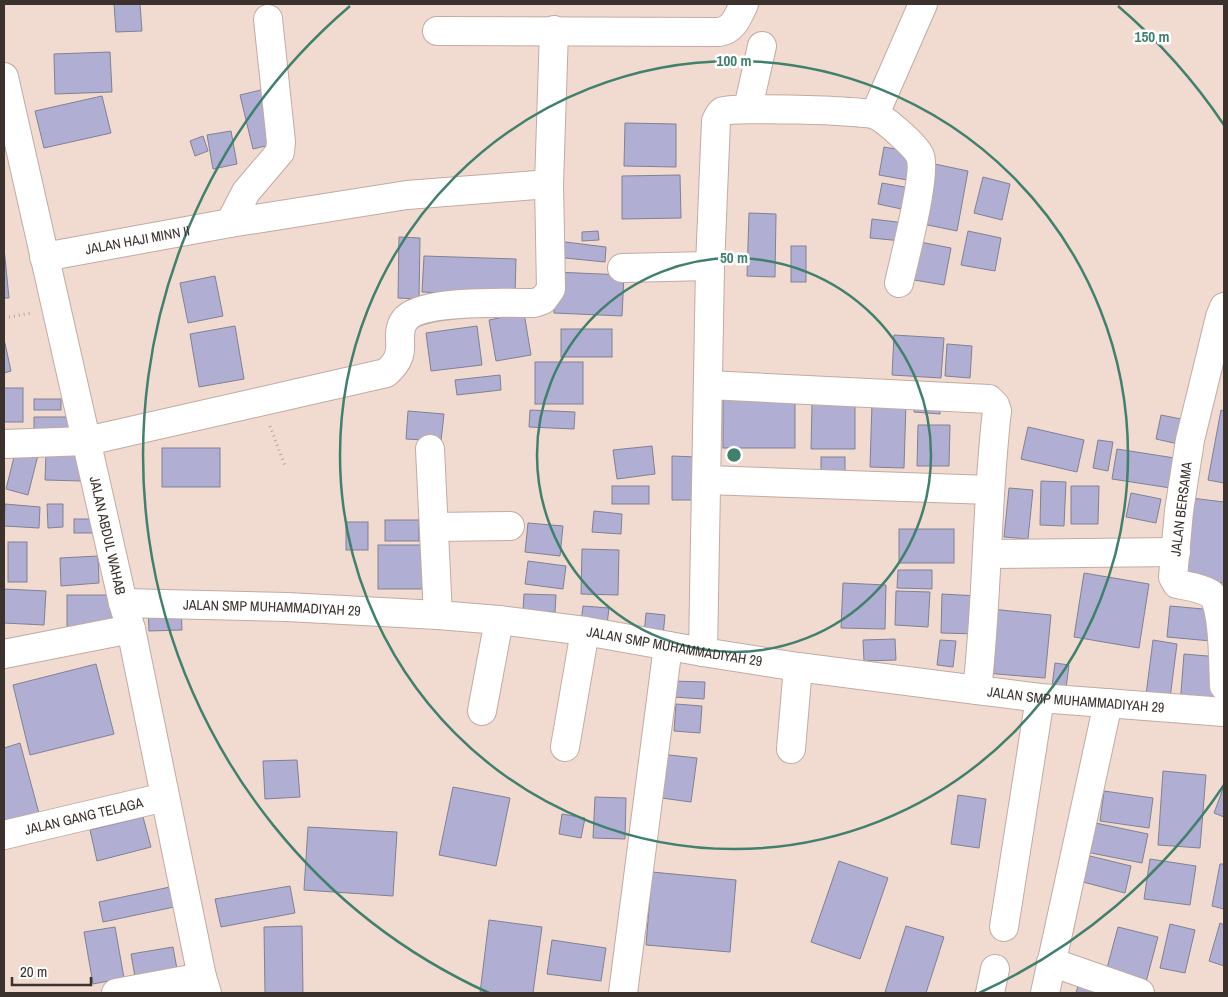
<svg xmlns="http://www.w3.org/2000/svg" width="1228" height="997" font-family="'Archivo Narrow',sans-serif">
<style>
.building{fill:#b0aed2;stroke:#818194}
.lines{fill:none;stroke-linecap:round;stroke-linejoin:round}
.minor-casing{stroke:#c2aba2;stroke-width:30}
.path{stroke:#b6a49c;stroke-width:3;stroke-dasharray:1 4;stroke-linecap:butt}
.minor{stroke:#fff;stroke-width:28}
.ring{fill:none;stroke:#41806d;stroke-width:2.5}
.labels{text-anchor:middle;stroke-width:5;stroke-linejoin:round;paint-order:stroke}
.street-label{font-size:14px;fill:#3b322e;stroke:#fff}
.centre{fill:#41806d;stroke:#fff;stroke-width:2.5}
.ring-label{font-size:15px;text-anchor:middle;font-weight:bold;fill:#41806d;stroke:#fff;stroke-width:5;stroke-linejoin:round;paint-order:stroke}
</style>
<rect width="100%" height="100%" fill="#f1dad0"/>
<g class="building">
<polygon points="114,4 140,4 142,31 116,32"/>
<polygon points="110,52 112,92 55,94 54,54"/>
<polygon points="265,89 278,143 253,149 240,95"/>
<polygon points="102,96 111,133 44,148 35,111"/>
<polygon points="625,123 676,124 676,167 624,166"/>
<polygon points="231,131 237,164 213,169 207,135"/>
<polygon points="203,136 208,151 195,156 190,141"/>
<polygon points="884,147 918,153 913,181 879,175"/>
<polygon points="930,163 968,171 957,231 918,223"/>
<polygon points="680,175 681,218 622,219 622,176"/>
<polygon points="983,177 1010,184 1002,220 974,213"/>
<polygon points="882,183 910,188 906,210 878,204"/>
<polygon points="749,213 776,214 775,277 747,276"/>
<polygon points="872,219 905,223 903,241 870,238"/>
<polygon points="598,231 599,240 582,241 582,232"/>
<polygon points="968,231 1001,238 995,271 961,265"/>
<polygon points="399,237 420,238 419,299 398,298"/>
<polygon points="557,241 606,247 605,262 555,257"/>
<polygon points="915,241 951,248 944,285 908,279"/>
<rect x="791" y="246" width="15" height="36"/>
<polygon points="4,248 9,298 4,298"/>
<polygon points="424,256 516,259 515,296 422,292"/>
<polygon points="555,272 624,275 622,316 554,313"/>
<polygon points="215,276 223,316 188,323 180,283"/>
<polygon points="524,313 531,355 496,361 489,320"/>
<polygon points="235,326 244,379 199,387 190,334"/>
<polygon points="477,326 482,365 431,371 426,333"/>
<rect x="561" y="329" width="51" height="28"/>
<polygon points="894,335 944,338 941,378 892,375"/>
<polygon points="4,339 11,371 4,373"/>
<polygon points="947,344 972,346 970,378 945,376"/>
<rect x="535" y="362" width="48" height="42"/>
<polygon points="500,375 501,390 457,395 455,380"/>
<rect x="4" y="388" width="19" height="34"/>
<rect x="723" y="391" width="72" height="57"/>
<rect x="34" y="399" width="27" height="11"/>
<polygon points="915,402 940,403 940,414 914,412"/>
<polygon points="872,403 906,403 904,468 870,467"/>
<polygon points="812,404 855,405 855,449 811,449"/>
<polygon points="530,410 575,412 574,429 529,427"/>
<polygon points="1221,410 1224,411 1224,483 1208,480"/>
<polygon points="408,411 444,414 441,441 406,439"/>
<polygon points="1161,415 1191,421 1187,446 1156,439"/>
<polygon points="34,417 69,417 68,439 34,438"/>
<polygon points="918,425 950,425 949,466 917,466"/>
<polygon points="1028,427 1084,440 1077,472 1021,459"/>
<polygon points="1098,440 1113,442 1108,471 1093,468"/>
<polygon points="652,446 655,474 617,479 613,450"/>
<rect x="162" y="448" width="58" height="39"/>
<polygon points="16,449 38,455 28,495 6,489"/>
<polygon points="1117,449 1181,459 1177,489 1112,479"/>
<polygon points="46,454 83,455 82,481 45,480"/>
<polygon points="672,456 697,457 697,500 672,500"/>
<rect x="821" y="457" width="24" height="14"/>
<polygon points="1041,481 1066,482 1064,526 1040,525"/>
<rect x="612" y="486" width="37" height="18"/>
<polygon points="1071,486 1099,486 1098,524 1071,524"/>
<polygon points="1009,488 1033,490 1028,539 1004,537"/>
<polygon points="1131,493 1161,499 1156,523 1126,517"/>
<polygon points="1191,498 1224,502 1224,583 1183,579"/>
<polygon points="5,504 40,507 39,528 4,526"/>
<polygon points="47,504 63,504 63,527 48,528"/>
<polygon points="594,511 622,514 621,534 592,532"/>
<rect x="74" y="519" width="23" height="14"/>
<rect x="385" y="520" width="34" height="21"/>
<rect x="346" y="522" width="22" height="28"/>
<polygon points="528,523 563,526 560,556 525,552"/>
<rect x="899" y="529" width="55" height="34"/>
<rect x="8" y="542" width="19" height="40"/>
<rect x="378" y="545" width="51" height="44"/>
<polygon points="582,549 619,550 618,595 581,594"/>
<polygon points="98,556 99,583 61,586 60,558"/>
<polygon points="528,561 566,566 563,589 525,584"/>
<polygon points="898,570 932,570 932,589 897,588"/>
<polygon points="1084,573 1149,584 1139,648 1074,637"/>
<polygon points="843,583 886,585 885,629 841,628"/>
<polygon points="4,589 46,591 44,625 4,623"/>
<polygon points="896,591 930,592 928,627 895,625"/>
<polygon points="524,594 556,595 555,612 523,611"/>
<polygon points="942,594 978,596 977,634 941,633"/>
<rect x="67" y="595" width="46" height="33"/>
<polygon points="181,606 182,630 149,631 148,607"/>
<polygon points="583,606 609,608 607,625 581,622"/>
<polygon points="1170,606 1214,610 1211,641 1167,637"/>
<polygon points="991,609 1051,615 1045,678 985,673"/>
<polygon points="646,613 665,615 663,636 644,634"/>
<polygon points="895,639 896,660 864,661 863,640"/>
<polygon points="940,640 956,641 953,667 937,665"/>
<polygon points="1153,640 1177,644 1170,698 1146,695"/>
<polygon points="1184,654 1219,657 1214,708 1180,705"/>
<polygon points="1055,663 1069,665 1066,688 1052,686"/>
<polygon points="96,664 114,734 30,755 13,685"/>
<polygon points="673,681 705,682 704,699 673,697"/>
<polygon points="676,704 702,706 700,733 674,731"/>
<polygon points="20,743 40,817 4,827 4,748"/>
<polygon points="660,754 697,758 691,802 654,797"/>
<polygon points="297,760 300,797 265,799 263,761"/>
<polygon points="1163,771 1206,775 1200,848 1158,845"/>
<polygon points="1224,786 1224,817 1214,813"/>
<polygon points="453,787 510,798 496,866 439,855"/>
<polygon points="1104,791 1153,798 1149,828 1100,821"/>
<polygon points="958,795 986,799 979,848 951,844"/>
<polygon points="595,797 626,798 625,839 593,838"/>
<polygon points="562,814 585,818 581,838 559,834"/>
<polygon points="143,817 151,847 97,861 90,830"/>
<polygon points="1086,821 1148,834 1142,863 1081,851"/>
<polygon points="308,827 397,832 393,896 304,890"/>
<polygon points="1090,856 1131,866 1125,893 1083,882"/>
<polygon points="1150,859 1196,866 1190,905 1144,899"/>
<polygon points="839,861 888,878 860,959 811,942"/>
<polygon points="1220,864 1224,864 1224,909 1212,906"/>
<polygon points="652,872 736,880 730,952 646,945"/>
<polygon points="290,886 295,913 221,927 215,899"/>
<polygon points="170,887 174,907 103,922 99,902"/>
<polygon points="489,920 542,927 533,993 480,993"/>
<polygon points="1220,923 1224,925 1224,966 1209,961"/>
<polygon points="1170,924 1195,930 1185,973 1160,968"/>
<polygon points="302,926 303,993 265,993 264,927"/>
<polygon points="906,926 944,937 926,993 891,993 885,992"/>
<polygon points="115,927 124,978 93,984 84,932"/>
<polygon points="1118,927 1158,937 1146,982 1106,972"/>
<polygon points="552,940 606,948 601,981 547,974"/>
<polygon points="173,947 177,969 135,977 131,954"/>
<polygon points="1078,986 1105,993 1076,993"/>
</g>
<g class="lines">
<g class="minor-casing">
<g id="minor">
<path d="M437 31 719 32C734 30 738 16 744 4"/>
<path id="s1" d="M4 77 123 603 131 629 202 977 207 993"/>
<polyline points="748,108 762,46"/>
<polyline points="875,114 923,4"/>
<polyline points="230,223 246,192 280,152 281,142 268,19"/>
<path id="s2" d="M44 257 230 223 407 195 549 184"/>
<polyline points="622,268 710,266"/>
<path d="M1224 307 1220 317 1190 440 1179 511 1173 577 1177 584C1188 586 1202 588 1211 594 1224 604 1223 668 1224 686"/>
<path d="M709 385 989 399 995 405 997 411C986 503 988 597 977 690"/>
<path d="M4 444 87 441 386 373C411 352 393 338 404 321 418 299 509 303 534 303L543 300 551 289 549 184 554 30"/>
<polyline points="430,449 438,615"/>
<polyline points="707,480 990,490"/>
<polyline points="434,527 510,526"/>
<polyline points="988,554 1176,552"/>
<path id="s3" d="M123 603 287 607 438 615 499 620 585 631 703 652 798 667 977 690 1040 698 1224 712"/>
<path d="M703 652 710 266 716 121C718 117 719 113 723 111 731 107 865 110 875 115 884 118 917 147 920 156 927 173 904 260 899 283"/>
<polyline points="4,654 131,629"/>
<polyline points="482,711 499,620"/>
<polyline points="565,747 585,631"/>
<polyline points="791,749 798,667"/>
<path id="s4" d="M4 835 165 797"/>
<polyline points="1004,927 1040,698"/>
<polyline points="1051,962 1140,993"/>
<polyline points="116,993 202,977"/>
<polyline points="623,993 668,646"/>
<polyline points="990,993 995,969"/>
<polyline points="1045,993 1108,703"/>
</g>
</g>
<g class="path">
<polyline points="4,318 31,313"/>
<polyline points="270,426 285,466"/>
</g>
<use href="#minor" class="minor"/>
</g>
<g class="ring">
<circle cx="734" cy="455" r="197"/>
<circle cx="734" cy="455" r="394"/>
<path d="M1224 785A591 591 0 0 1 979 993M489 993A591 591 0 0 1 350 6M1118 6A591 591 0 0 1 1224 125"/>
</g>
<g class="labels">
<g class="street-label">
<text dy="5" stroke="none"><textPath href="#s2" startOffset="95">JALAN HAJI MINN II</textPath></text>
<text transform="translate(1181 509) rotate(-83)" y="5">JALAN BERSAMA</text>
<text dy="5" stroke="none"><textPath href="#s1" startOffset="470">JALAN ABDUL WAHAB</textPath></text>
<text dy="5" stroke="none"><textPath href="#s3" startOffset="149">JALAN SMP MUHAMMADIYAH 29</textPath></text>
<text dy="5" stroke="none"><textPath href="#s3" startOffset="554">JALAN SMP MUHAMMADIYAH 29</textPath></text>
<text dy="5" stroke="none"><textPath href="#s3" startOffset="959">JALAN SMP MUHAMMADIYAH 29</textPath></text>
<text dy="5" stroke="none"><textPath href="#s4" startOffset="82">JALAN GANG TELAGA</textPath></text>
</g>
</g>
<circle cx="734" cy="455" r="8" class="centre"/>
<g class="ring-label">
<text x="1152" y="42">150 m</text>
<text x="734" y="66">100 m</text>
<text x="734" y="263">50 m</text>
</g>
<rect width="1228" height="997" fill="none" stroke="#3b322e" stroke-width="10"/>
<path d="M12 977v8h79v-8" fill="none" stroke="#3b322e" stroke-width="2.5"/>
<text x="20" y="977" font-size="15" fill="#3b322e" stroke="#ffffff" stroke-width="4" paint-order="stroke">20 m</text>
</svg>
